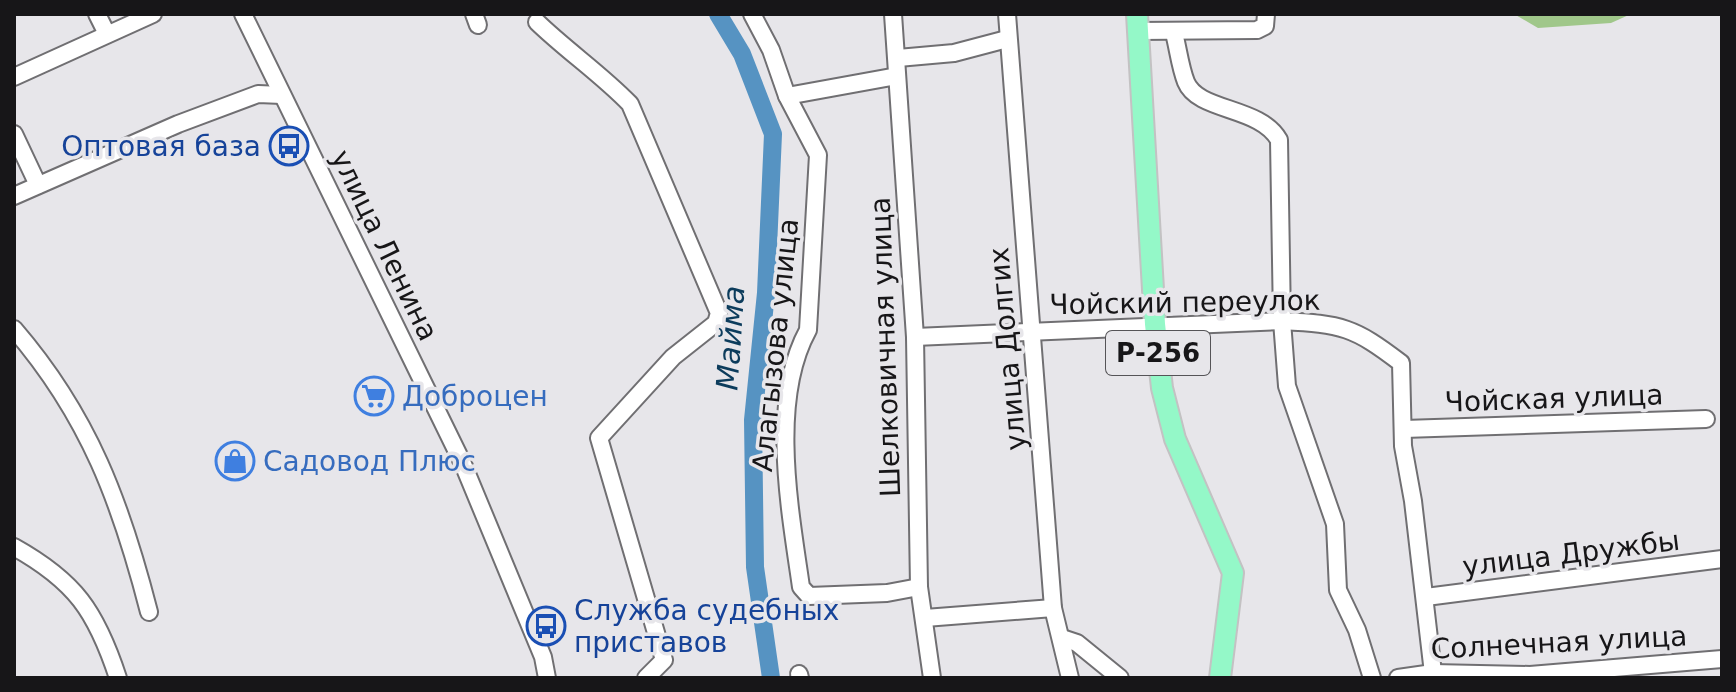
<svg xmlns="http://www.w3.org/2000/svg" width="1736" height="692" font-family="'DejaVu Sans',sans-serif">
<style>
.green{fill:#a0c78a}
.lines{fill:none;stroke-linecap:round;stroke-linejoin:round}
.river{stroke:#5693c2;stroke-width:18}
.minor-casing{stroke:#706f72;stroke-width:20}
.major-casing{stroke:#c3c2c3;stroke-width:24}
.minor{stroke:#fff;stroke-width:16}
.major{stroke:#94f8c8;stroke-width:20}
.labels{text-anchor:middle;stroke-width:7;stroke-linejoin:round;paint-order:stroke}
.shield{fill:#e7e6ea;stroke:#555457;stroke-width:2}
.shield-label{font-size:26px;font-weight:bold;fill:#171618}
.transit-label{font-size:28px;fill:#164399;stroke:#e7e6ea;text-anchor:end}
.street-label{font-size:28px;fill:#171618;stroke:#e7e6ea}
.shop-label{font-size:28px;fill:#366cbe;stroke:#e7e6ea;text-anchor:start}
.water-label{font-size:30px;font-style:italic;fill:#0c3c5c;stroke:#e7e6ea}
</style>
<rect width="100%" height="100%" fill="#e7e6ea"/>
<polygon class="green" points="1514,14 1631,14 1611,23 1538,28"/>
<g class="lines">
<polyline class="river" points="718,14 742,54 773,134 766,293 753,420 755,567 771,678"/>
<g class="minor-casing">
<g id="minor">
<polyline points="97,14 107,34"/>
<polyline points="243,14 463,464 543,657 547,678"/>
<polyline points="474,14 478,25"/>
<path d="M752 14 771 50 787 96 818 155 808 330C769 401 790 510 801 587L809 596 887 593 919 587"/>
<polyline points="893,14 915,337 919,587 932,678"/>
<polyline points="1007,14 1053,608 1070,678"/>
<path d="M537 22C567 51 601 74 630 104L719 313 716 323 673 357 599 438 664 660 646 678"/>
<polyline points="1139,31 1257,30 1265,26 1266,14"/>
<path d="M1174 33C1178 48 1180 67 1186 82 1198 112 1260 106 1279 140L1282 321 1287 386 1335 524 1338 590 1357 630 1372 678"/>
<polyline points="898,58 954,53 1007,39"/>
<polyline points="14,77 153,14"/>
<polyline points="787,96 897,76"/>
<polyline points="14,134 38,185"/>
<polyline points="14,196 178,124 258,94 282,95"/>
<path d="M14 329C89 416 121 503 149 612"/>
<path d="M915 337 1282 321C1342 324 1354 327 1401 363L1403 446 1413 501 1433 673"/>
<polyline points="1404,429 1706,419"/>
<path d="M14 547C75 581 96 611 118 678"/>
<polyline points="1426,597 1722,559"/>
<polyline points="925,618 1053,608"/>
<polyline points="1062,638 1077,643 1120,678"/>
<polyline points="799,674 800,678"/>
<polyline points="1398,678 1433,673 1530,675 1722,659"/>
</g>
</g>
<g class="major-casing">
<polyline id="major" points="1137,14 1155,324 1162,388 1175,439 1233,573 1220,678"/>
</g>
<use href="#minor" class="minor"/>
<use href="#major" class="major"/>
</g>
<defs>
<g id="bus-ring" transform="scale(2)"><circle r="9.5" fill="#e7e6ea" stroke="#1a4fb4" stroke-width="1.5"/><path d="M-5-6H5V4H4V6H2V4H-2V6H-4V4H-5ZM-3.5-4V0h7V-4ZM-3.5 1.2v1.5H-2V1.2ZM2 1.2v1.5H3.5V1.2Z" fill="#1a4fb4"/></g>
<g id="supermarket-ring" transform="scale(2)"><circle r="9.5" fill="#e7e6ea" stroke="#3f7fe0" stroke-width="1.5"/><path d="M-6-5.5h2.5l.6 2H6L4.5 2H-2.5L-4.4-4H-6ZM-1.5 3.2a1.3 1.3 0 1 0 .1 0ZM3 3.2a1.3 1.3 0 1 0 .1 0Z" fill="#3f7fe0"/></g>
<g id="shop-ring" transform="scale(2)"><circle r="9.5" fill="#e7e6ea" stroke="#3f7fe0" stroke-width="1.5"/><path d="M-5-2.5h2.3a2.7 3.5 0 0 1 5.4 0H5L5.5 6h-11ZM-1.5-2.5h3a1.5 2.3 0 0 0-3 0Z" fill="#3f7fe0"/></g>
</defs>
<g fill-rule="evenodd">
<use href="#bus-ring" x="289" y="146"/>
<use href="#supermarket-ring" x="374" y="396"/>
<use href="#shop-ring" x="235" y="461"/>
<use href="#bus-ring" x="546" y="626"/>
</g>
<g class="labels">
<rect class="shield" x="1106" y="331" width="104" height="44" rx="6"/>
<g class="shield-label">
<text x="1158" y="362">Р-256</text>
</g>
<g class="transit-label">
<text x="261" y="156">Оптовая база</text>
<text x="574" y="620" text-anchor="start">Служба судебных<tspan x="574" dy="32">приставов</tspan></text>
</g>
<g class="street-label">
<text transform="translate(385 245) rotate(64)" y="10">улица Ленина</text>
<text transform="translate(1185 302) rotate(-1)" y="10">Чойский переулок</text>
<text transform="translate(775 345) rotate(-84)" y="10">Алагызова улица</text>
<text transform="translate(885 347) rotate(-92)" y="10">Шелковичная улица</text>
<text transform="translate(1007 349) rotate(-95)" y="10">улица Долгих</text>
<text transform="translate(1554 398) rotate(-2)" y="10">Чойская улица</text>
<text transform="translate(1571 553) rotate(-7)" y="10">улица Дружбы</text>
<text transform="translate(1559 642) rotate(-3)" y="10">Солнечная улица</text>
</g>
<g class="shop-label">
<text x="402" y="406">Доброцен</text>
<text x="263" y="471">Садовод Плюс</text>
</g>
<g class="water-label">
<text transform="translate(731 338) rotate(-86)" y="10">Майма</text>
</g>
</g>
<rect width="1736" height="692" fill="none" stroke="#171618" stroke-width="32"/>
</svg>
